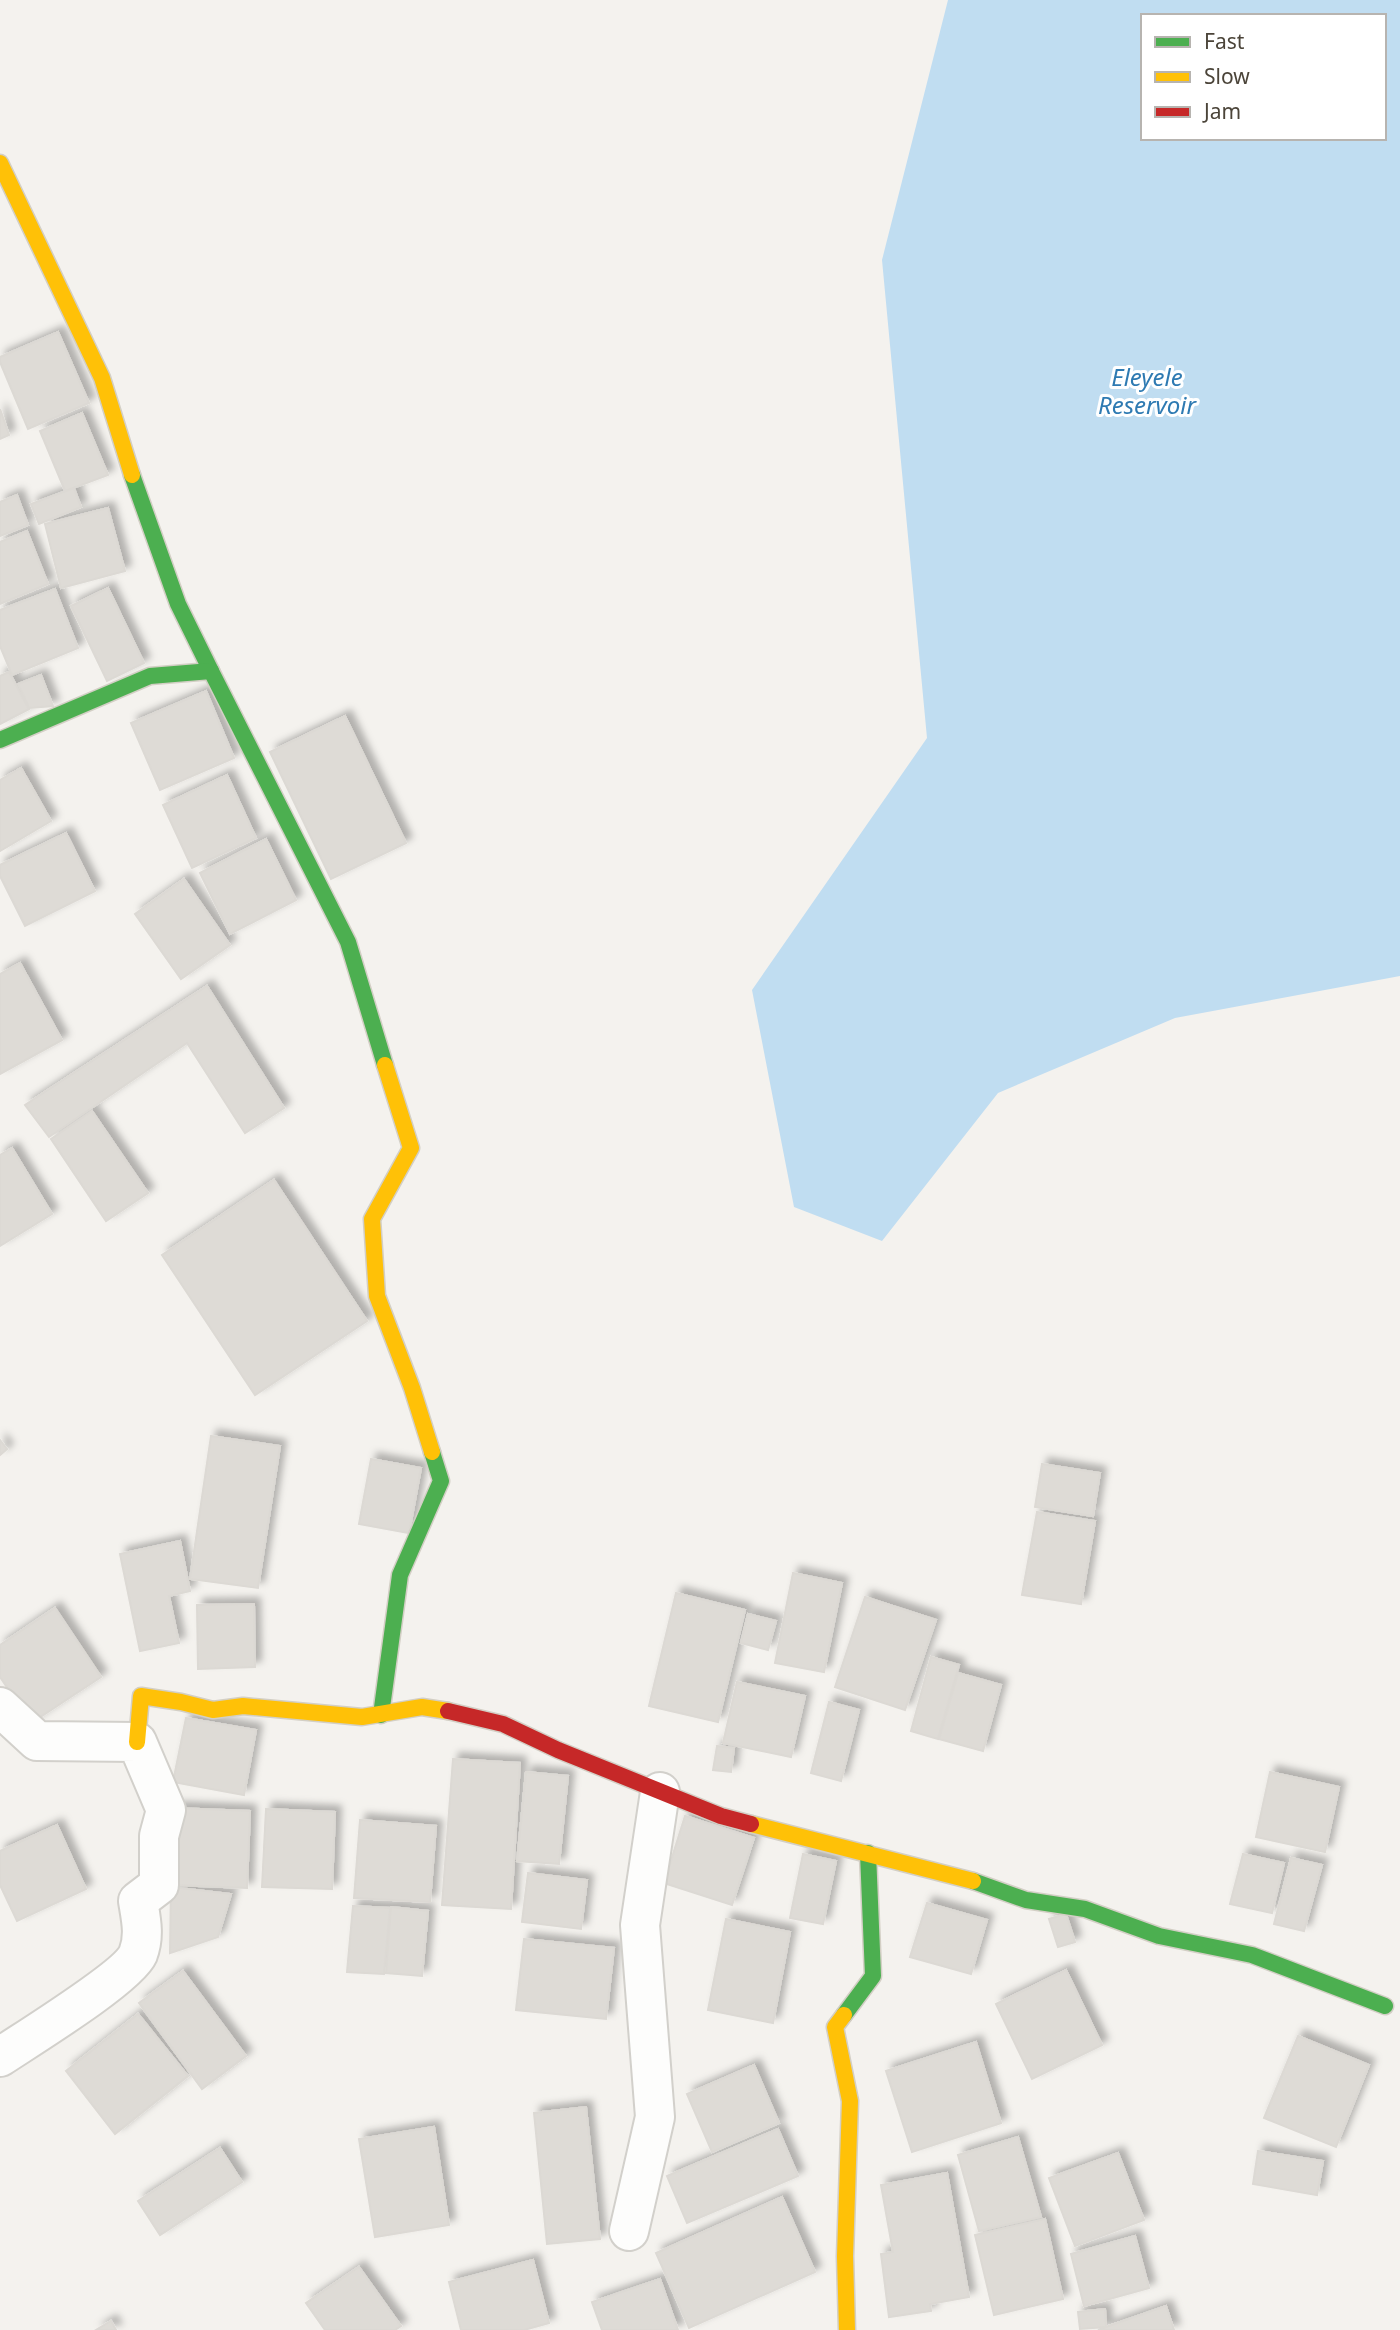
<svg xmlns="http://www.w3.org/2000/svg" width="1400" height="2330" font-family="'Noto Sans',sans-serif">
<style>
.water{fill:#c0ddf1;fill-rule:evenodd}
.building{fill:#dedbd6;stroke:#dcd9d4;stroke-width:2;filter:url(#shadow)}
.lines{fill:none;stroke-linecap:round;stroke-linejoin:round}
.street-casing{stroke:#d2d0cb;stroke-width:42}
.fast-casing{stroke:#d3cfc5;stroke-width:19}
.slow-casing{stroke:#d3cfc5;stroke-width:19}
.jam-casing{stroke:#d3cfc5;stroke-width:19}
.street{stroke:#fdfdfc;stroke-width:38}
.fast{stroke:#4caf50;stroke-width:16}
.slow{stroke:#ffc107;stroke-width:16}
.jam{stroke:#c62828;stroke-width:16}
.labels{text-anchor:middle;stroke-width:6;stroke-linejoin:round;paint-order:stroke}
.water-label{font-size:24px;font-style:italic;fill:#2e7ab2;stroke:#fff}
</style>
<defs>
<filter id="shadow"><feDropShadow dx="6" dy="-6" stdDeviation="3.5" flood-color="#0004"/></filter>
</defs>
<rect width="100%" height="100%" fill="#f4f2ee"/>
<path class="water" d="M948 0H1400V976L1175 1018 998 1093 882 1241 794 1207 752 990 927 738 882 260ZM1143 16H1384V138H1143Z"/>
<g class="building">
<polygon points="58,332 89,403 28,429 0,362 0,357"/>
<polygon points="0,409 9,435 0,439"/>
<polygon points="82,413 108,475 65,491 40,431"/>
<polygon points="74,488 81,507 39,524 31,504"/>
<polygon points="17,495 28,525 0,536 0,502"/>
<polygon points="108,508 125,571 61,588 45,524"/>
<polygon points="27,531 48,584 0,604 0,542"/>
<polygon points="108,588 144,663 107,681 71,606"/>
<polygon points="55,589 78,648 12,675 0,646 0,610"/>
<polygon points="9,672 29,709 0,724 0,676"/>
<polygon points="41,675 53,706 29,708 18,684"/>
<polygon points="206,691 234,758 160,790 131,723"/>
<polygon points="345,716 406,843 331,879 270,752"/>
<polygon points="21,768 51,821 0,851 0,780"/>
<polygon points="227,775 256,838 192,868 163,805"/>
<polygon points="66,833 95,891 25,926 0,876 0,865"/>
<polygon points="266,839 296,900 230,934 200,873"/>
<polygon points="184,879 230,945 181,979 135,914"/>
<polygon points="20,963 62,1040 0,1074 0,974"/>
<polygon points="207,986 284,1108 245,1133 187,1043 49,1137 25,1105"/>
<polygon points="92,1111 148,1193 106,1221 51,1139"/>
<polygon points="12,1148 52,1214 0,1246 0,1155"/>
<polygon points="274,1180 367,1321 255,1395 162,1255"/>
<polygon points="211,1436 280,1446 258,1588 190,1579"/>
<polygon points="0,1440 7,1449 0,1455"/>
<polygon points="371,1459 421,1468 409,1533 359,1524"/>
<polygon points="1042,1464 1100,1473 1093,1516 1035,1507"/>
<polygon points="1037,1512 1095,1521 1081,1604 1022,1595"/>
<polygon points="180,1541 190,1591 169,1596 179,1643 140,1651 120,1554"/>
<polygon points="793,1573 842,1583 824,1672 775,1663"/>
<polygon points="676,1593 745,1610 718,1722 649,1706"/>
<polygon points="865,1597 936,1620 905,1710 835,1687"/>
<polygon points="254,1604 255,1667 198,1669 197,1605"/>
<polygon points="55,1608 101,1677 31,1723 0,1677 0,1645"/>
<polygon points="748,1614 776,1621 768,1650 741,1643"/>
<polygon points="931,1657 959,1665 938,1739 911,1731"/>
<polygon points="958,1673 1001,1685 983,1751 939,1739"/>
<polygon points="737,1682 805,1696 791,1757 723,1743"/>
<polygon points="829,1702 859,1710 841,1781 811,1773"/>
<polygon points="186,1718 256,1730 244,1795 173,1782"/>
<polygon points="717,1746 734,1748 731,1772 713,1770"/>
<polygon points="453,1759 520,1763 511,1909 442,1905"/>
<polygon points="526,1772 568,1776 559,1864 517,1861"/>
<polygon points="1270,1772 1339,1787 1325,1852 1256,1837"/>
<polygon points="175,1808 250,1811 247,1888 173,1885"/>
<polygon points="266,1809 335,1812 332,1889 262,1887"/>
<polygon points="685,1816 754,1838 732,1905 664,1883"/>
<polygon points="360,1820 436,1826 430,1902 354,1898"/>
<polygon points="57,1825 86,1889 17,1921 0,1885 0,1851"/>
<polygon points="803,1854 836,1861 823,1924 790,1918"/>
<polygon points="1243,1854 1284,1863 1272,1913 1230,1904"/>
<polygon points="1291,1858 1322,1865 1304,1931 1274,1924"/>
<polygon points="528,1873 587,1880 581,1929 522,1922"/>
<polygon points="171,1887 231,1894 218,1937 170,1953"/>
<polygon points="927,1903 987,1920 971,1974 910,1957"/>
<polygon points="353,1906 390,1908 384,1974 347,1972"/>
<polygon points="391,1907 428,1911 422,1976 386,1973"/>
<polygon points="1066,1914 1075,1942 1058,1947 1049,1919"/>
<polygon points="726,1919 790,1932 773,2023 708,2010"/>
<polygon points="524,1939 614,1948 606,2019 516,2010"/>
<polygon points="1066,1970 1102,2045 1032,2079 996,2004"/>
<polygon points="183,1971 246,2056 202,2089 139,2003"/>
<polygon points="138,2014 188,2076 115,2134 66,2071"/>
<polygon points="1298,2036 1369,2065 1336,2147 1264,2118"/>
<polygon points="976,2042 1001,2123 912,2152 886,2071"/>
<polygon points="754,2065 779,2123 712,2152 687,2094"/>
<polygon points="586,2107 600,2239 547,2244 534,2113"/>
<polygon points="434,2127 449,2225 375,2237 359,2139"/>
<polygon points="778,2129 798,2176 687,2223 667,2176"/>
<polygon points="1018,2137 1041,2217 979,2231 958,2155"/>
<polygon points="220,2148 242,2182 160,2235 138,2201"/>
<polygon points="1258,2151 1323,2161 1317,2195 1253,2184"/>
<polygon points="1118,2153 1144,2220 1075,2246 1049,2178"/>
<polygon points="947,2173 969,2297 930,2304 931,2311 889,2317 881,2254 893,2252 881,2185"/>
<polygon points="782,2197 815,2272 689,2328 656,2253"/>
<polygon points="1045,2219 1063,2299 994,2315 975,2235"/>
<polygon points="1135,2236 1149,2288 1084,2306 1071,2254"/>
<polygon points="533,2260 549,2323 524,2330 461,2330 449,2282"/>
<polygon points="359,2267 401,2326 395,2330 325,2330 306,2303"/>
<polygon points="660,2279 678,2330 602,2330 592,2302"/>
<polygon points="1166,2306 1174,2330 1098,2330 1103,2328"/>
<polygon points="1105,2309 1106,2327 1080,2329 1078,2312"/>
<polygon points="111,2321 116,2330 96,2330"/>
</g>
<g class="lines">
<g class="street-casing">
<g id="street">
<path d="M0 1707 37 1741 137 1742 166 1810 159 1836V1885L138 1901C141 1919 145 1936 138 1954 128 1977 27 2039 0 2057"/>
<polyline points="629,2231 655,2117 640,1925 660,1792"/>
</g>
</g>
<g class="fast-casing">
<g id="fast">
<polyline points="132,475 178,604 211,671"/>
<polyline points="0,740 150,676 211,671 348,942 385,1065"/>
<polyline points="381,1715 400,1575 441,1481 432,1452"/>
<polyline points="973,1881 1026,1900 1085,1909 1159,1936 1252,1955 1385,2006"/>
<polyline points="844,2015 873,1976 868,1853"/>
</g>
</g>
<g class="slow-casing">
<g id="slow">
<polyline points="0,163 102,378 132,475"/>
<polyline points="385,1065 411,1148 372,1219 377,1296 412,1388 432,1452"/>
<polyline points="137,1742 141,1696 181,1702 213,1710 243,1706 362,1717 422,1707 448,1711"/>
<polyline points="751,1824 973,1881"/>
<polyline points="844,2015 835,2027 850,2101 845,2256 847,2330"/>
</g>
</g>
<g class="jam-casing">
<polyline id="jam" points="448,1711 503,1724 558,1750 721,1816 751,1824"/>
</g>
<use href="#street" class="street"/>
<use href="#fast" class="fast"/>
<use href="#slow" class="slow"/>
<use href="#jam" class="jam"/>
</g>
<g class="labels">
<g class="water-label">
<text x="1147" y="386">Eleyele<tspan x="1147" dy="28">Reservoir</tspan></text>
</g>
</g>
<rect x="1141" y="14" width="245" height="126" fill="#ffffff" stroke="#b7b4b0" stroke-width="2"/>
<rect x="1155" y="37" width="35" height="10" fill="#4caf50" stroke="#b7b4b0" stroke-width="2"/>
<text x="1204" y="49" font-size="21" fill="#4b4439">Fast</text>
<rect x="1155" y="72" width="35" height="10" fill="#ffc107" stroke="#b7b4b0" stroke-width="2"/>
<text x="1204" y="84" font-size="21" fill="#4b4439">Slow</text>
<rect x="1155" y="107" width="35" height="10" fill="#c62828" stroke="#b7b4b0" stroke-width="2"/>
<text x="1204" y="119" font-size="21" fill="#4b4439">Jam</text>
</svg>
